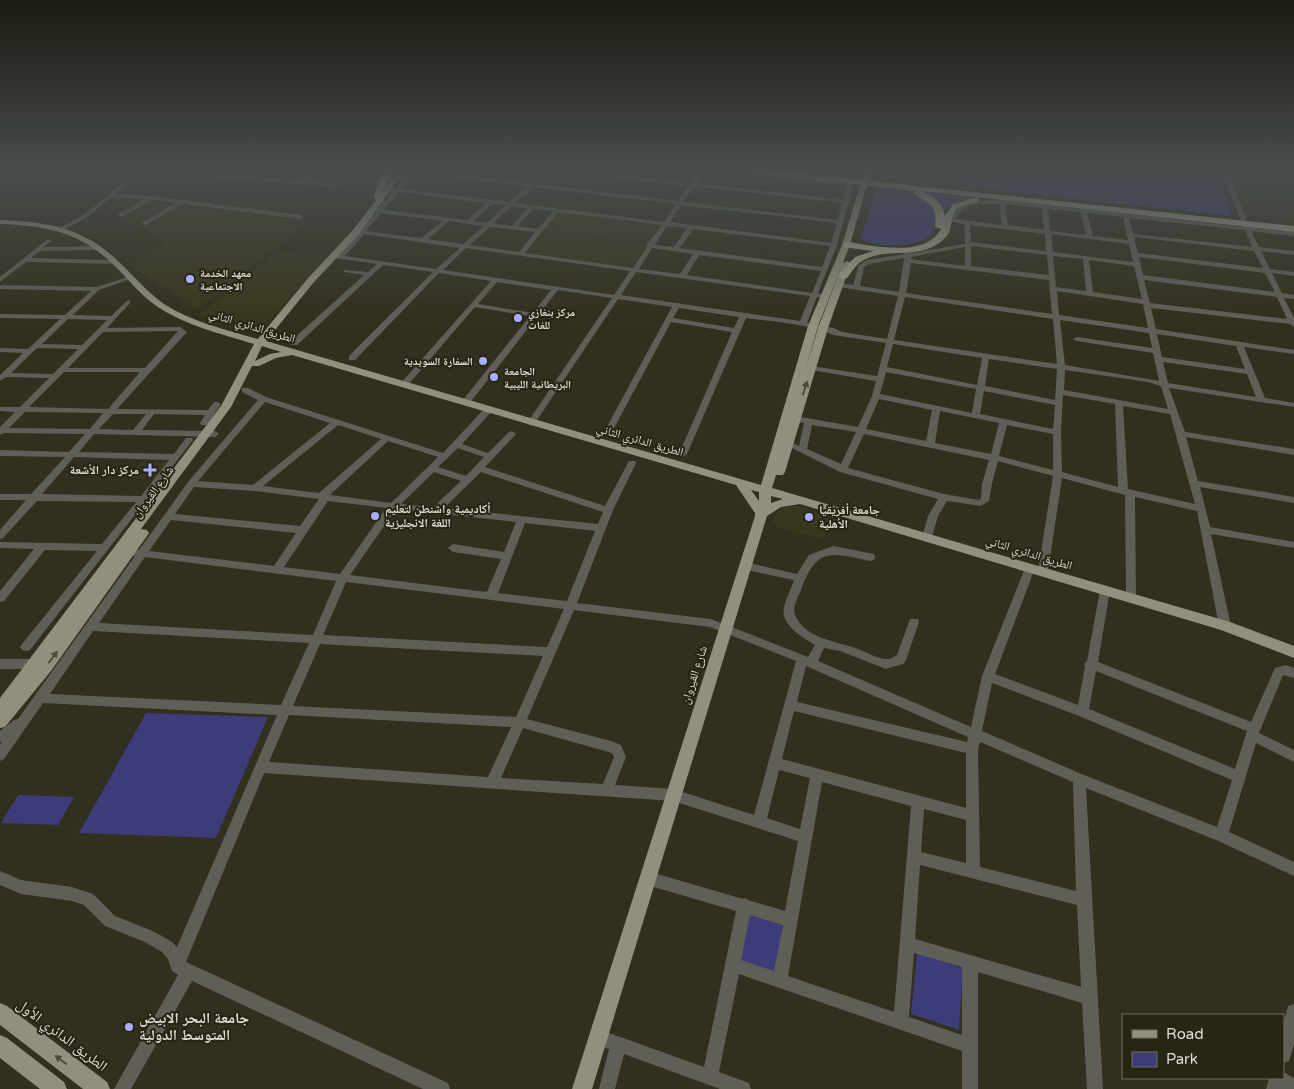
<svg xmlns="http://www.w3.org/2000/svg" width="1294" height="1089" font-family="'Varela Round','Noto Naskh Arabic',sans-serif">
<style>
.built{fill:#38361c}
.green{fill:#3d3c78}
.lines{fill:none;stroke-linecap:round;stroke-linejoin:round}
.minor{fill:#605f57;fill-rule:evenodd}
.major{fill:#91907e;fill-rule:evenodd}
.highway{fill:#a4a38d;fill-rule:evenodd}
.oneway{fill:#4c4a38}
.poi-dot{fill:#abaffb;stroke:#272513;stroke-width:2}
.labels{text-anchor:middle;stroke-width:4;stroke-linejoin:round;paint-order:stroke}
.far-poi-label{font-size:11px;font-weight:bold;fill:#deddd2;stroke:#272513;text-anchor:start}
.street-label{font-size:12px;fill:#deddd2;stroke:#272513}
.poi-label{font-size:12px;font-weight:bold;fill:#deddd2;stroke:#272513;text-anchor:start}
.near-poi-label{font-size:15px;font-weight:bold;fill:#deddd2;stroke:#272513;text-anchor:start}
.near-street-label{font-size:15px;fill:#deddd2;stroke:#272513}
</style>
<rect width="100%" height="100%" fill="#312f1d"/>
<g class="built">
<polygon points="880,170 963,170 962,187 879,177"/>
<polygon points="1231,170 1294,170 1294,191 1239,185"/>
<polygon points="1234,187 1294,193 1294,221 1245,216"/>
<polygon points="139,200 310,221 197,310 128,264 165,243 117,213"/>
<polygon points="557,210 665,224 649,245 541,230"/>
<polygon points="544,232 647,246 631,268 528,252"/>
<polygon points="280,251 325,257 266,325 251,330 241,329 199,315 269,257"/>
<polygon points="141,461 172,462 159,480 127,478"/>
<polygon points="785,506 795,506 835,518 824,540 771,525 775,514"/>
</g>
<g class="green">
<polygon points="967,170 1216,170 1232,216 966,187"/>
<path d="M877 186 921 196 935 208C936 217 938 226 932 234 921 248 874 249 861 239Z"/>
<path d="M908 189 984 198 958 201 944 211C935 198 922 194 908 189Z"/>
<polygon points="146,713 268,717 216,838 79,833"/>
<polygon points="18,795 74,797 58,825 1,823"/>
<polygon points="750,914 784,923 776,973 740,962"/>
<polygon points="917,953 963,968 959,1030 911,1014"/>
</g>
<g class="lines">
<g class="minor">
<polygon points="70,170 163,170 299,180 308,170 314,170 305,181 339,183 342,185 339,187 143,172 115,194 152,196 301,215 304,217 301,219 183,204 145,225 143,224 143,222 176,203 153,200 121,217 119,216 119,214 145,199 111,198 86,218 61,231 58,229 59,228 82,216 137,172 0,175 0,171"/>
<path d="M411 170 530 183 545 170H551L536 184 678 201 688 186 563 172 560 170H576L691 183 699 170H705L696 183 843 200 846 185 715 172 712 170H729L850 183 853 186 837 245 818 293 825 296 822 298 817 297 807 323 834 328 842 332 887 339 898 296 839 287 836 285 839 283 853 285 859 265 867 260 904 254 905 248H909L911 253 965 244 964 224 944 220 950 219C960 198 982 200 1002 200L1243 227 1222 170H1228L1249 227 1294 232V236L1251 231 1259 247 1294 251V255L1261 251 1270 269 1294 272V276L1272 273 1282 293 1294 295V299L1284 298 1294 318V327L1290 324 1151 308 1156 329 1294 350V354L1244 347 1265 398 1294 403V407L1169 388 1185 432 1294 449V455L1186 437 1198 481 1294 497V503L1200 487 1210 527 1294 542V548L1211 534 1231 626 1229 629H1221L1219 626 1197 511 1135 497 1136 598 1135 601H1127L1126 598 1125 495 1062 478 1048 571 1043 575 1038 571 1053 476 998 461 992 484 989 501 981 506 947 501 938 516 932 537 931 539H923L922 537 928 516 938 499 840 472 784 444 788 441 799 446 804 423 792 421V417L795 416 858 427 872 396 876 381 811 370 807 368 811 366 877 376 886 343 833 335C811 324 773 322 746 318L687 454 683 457 679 454 732 332 671 322 612 432 608 435 604 432 672 307 618 299 535 423 531 426 527 423 612 298 558 290 469 404H463V400L530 316 475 307 407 386H401L400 384 491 281 439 273 355 360H349V356L433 272 383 265 297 345H291V341L364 275 344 272V270L368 272 377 264 334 258 331 256 334 254 339 255 376 212 372 211V209H378L393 191 387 190V188H396ZM415 173 527 186 509 202 401 189ZM694 186 842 203 838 220 684 202ZM533 187 676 204 664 222 515 203ZM399 192 486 203 468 220 384 210ZM492 204 506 205 487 223 474 221ZM979 204H999L1002 225 956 219C961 209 968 205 979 204ZM1005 204 1042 208 1044 230 1008 225ZM681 205 837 223 831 243 670 222ZM512 206 527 208 512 226 493 223ZM533 209 553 211 538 229 518 226ZM1048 209 1081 212 1086 235 1050 231ZM558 212 662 225 646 246 647 247 633 268 525 253ZM381 213 443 221 421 238 366 231ZM1087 213 1123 217 1128 240 1093 236ZM1129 218 1245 230 1252 247 1133 234ZM449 221 484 226 463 244 428 239ZM970 225 1045 234 1046 251 971 242ZM667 226 687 228 674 247 655 245ZM490 227 535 232 519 252 470 245ZM693 229 830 246 822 267 680 248ZM364 234 460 248 436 269 345 256ZM1051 234 1129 244 1133 262 1053 252ZM1134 237 1254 251 1263 268 1138 253ZM971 246 1047 255 1049 275 971 266ZM965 247V266L911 259V257ZM466 248 630 271 614 295 443 270ZM652 248 693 254 680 274 639 269ZM699 255 821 271 812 293 687 275ZM1053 256 1083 259 1086 291 1056 287ZM1139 257 1265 273 1275 292 1143 275ZM904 258 899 292 860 286 864 267 869 264ZM1089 260 1134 266 1142 299 1093 292ZM911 263 1049 280 1052 314 906 293ZM636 272 810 296 800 321 621 295ZM1144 280 1277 297 1287 319 1150 303ZM497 282 551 290 533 313 478 304ZM1057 291 1143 304 1148 328 1059 315ZM905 297 1053 319 1057 364 894 340ZM679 308 739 317 734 328 673 318ZM1060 320 1149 333 1152 348 1077 337 1073 339 1077 341 1153 353 1159 381 1065 365ZM1157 334 1236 346 1245 369 1162 357ZM893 344 982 358 977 385 887 367ZM989 359 1057 369 1055 400 985 386ZM1163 362 1247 374 1256 397 1168 383ZM1065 370 1148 382 1161 386 1168 409 1064 390ZM886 372 976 389 972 413 880 394ZM984 391 1055 405 1053 429 980 414ZM1063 395 1115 404 1118 487 1062 472 1061 432ZM879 399 932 410 926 441 866 429ZM1123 406 1170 414 1195 504 1128 489ZM940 411 999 423 991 454 935 443ZM812 425 856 432 841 464 807 449ZM1007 425 1053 434V470L999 456ZM864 434 989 460 982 484 981 498 979 500 944 494 848 468Z"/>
<polygon points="48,239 51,241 44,247 97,246 100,248 97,250 40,251 31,258 114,260 117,262 114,264 26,262 0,282 0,277"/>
<path d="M128 277 133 278 99 290 73 315 111 316 128 300 130 301V303L107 328 180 327 187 332 117 409 208 410 214 402H217L221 404 207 425H201L200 423 205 415 154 414 142 430 215 431 219 434 215 437 94 434 79 452 174 454 186 438H192L193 440 30 650 26 651 22 650 20 647 22 644 97 551 45 550 4 601 0 602V591L34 549 0 548V542L102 544 136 502 37 501 3 538 0 539V530L26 500H0V494H31L65 457 0 456V450L69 452 85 434 4 433 0 435V427L15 412 0 411V407H20L49 378 6 377 0 381V375L23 353 0 352V348L28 349 60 319 0 318V314L65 315 91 291 0 289V285L96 287ZM68 319 107 320 82 345 42 344ZM178 331 145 368H68L103 332ZM37 348 78 349 53 374 11 373ZM64 372H140L108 409 29 407ZM25 412 103 413 90 429 9 428ZM113 414H146L133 430 99 429ZM74 457 169 460 141 496 42 494Z"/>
<path d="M242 388H248L266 397 443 453 486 407H492V411L462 444 488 453 509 432 512 431 516 434 485 467 605 506 629 461H635L636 463 613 510 577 603 711 619 808 657 815 645C802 637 780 625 784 607 786 598 791 589 794 580L741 569 740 566 741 563 745 562 797 574 809 555 833 546 874 554 875 557 874 560 870 561C831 553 817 546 801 590 798 597 792 608 795 615 805 639 837 641 858 649 866 652 878 659 887 659 891 659 894 657 897 655L910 619H918L919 622 906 660 903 664 886 669 840 651 824 648 818 661 971 727 982 676 1025 568 1030 564 1035 568 995 674 1078 705 1085 666 1084 664 1087 661 1100 590 1101 587H1109L1110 590 1098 662 1251 722 1275 668 1286 665 1294 668V678L1283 675 1259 733 1294 750V762L1256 743 1229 832 1294 862V876L1216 840 1086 788 1103 1089H1087L1082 1003 978 972V1089H962V1051L739 974 719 1072 749 1083 751 1089H720L624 1054 615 1089H599L609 1049 592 1043 590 1037 592 1031 598 1029 704 1067 736 911 647 885 642 883 640 878 642 873 647 871 743 899 745 898 751 901 785 911 798 841 673 801 264 773 186 962 448 1083 450 1089H423L192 981 131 1089H114L178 975 172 971 168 959 162 952 145 942 105 926 84 905 72 901 21 894 0 885V871L21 880 72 887 93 894 115 916 155 932 172 942 177 947 277 715 43 703 4 759 0 761V745L2 742H0V731L14 720 18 719 135 556 118 553 117 551 118 549 139 550 188 482 258 400 242 392ZM265 402 330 423 253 485 198 481ZM338 425 381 439 319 493 263 486ZM388 441 438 457 391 503 330 495ZM458 448 484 457 466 476 438 467ZM434 472 461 481 433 507 401 504ZM481 472 603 512 598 524 444 508ZM194 487 255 491 319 499 300 526 175 514ZM328 501 386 508 340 574 284 567ZM396 509 516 522 504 552 453 544 448 548 453 552 501 559 487 592 350 575ZM171 520 296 533 274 566 149 551ZM525 523 595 531 567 601 498 593ZM145 557 336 581 313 635 99 623ZM346 582 564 609 547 647 323 635ZM574 610 710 627 796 661 754 815 673 789 615 785 626 757 621 745 611 741 527 719ZM93 631 309 643 281 705 50 694ZM320 644 543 656 516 717 293 706ZM806 666 968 737 967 742 797 702ZM1096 671 1247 731 1235 769 1089 709ZM992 683 1079 716 1232 780 1217 827 1084 775 982 731ZM794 711 966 753V808L782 759ZM289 715 511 727 488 777 269 762ZM523 728 612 753 614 757 603 784 501 778ZM980 742 1073 782 1076 891 980 867 978 749ZM779 770 810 778 800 829 767 818ZM822 782 911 806 894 1012 788 976ZM924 809 966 820V863L921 852ZM920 865 1077 905 1081 987 915 939ZM750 915 783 925 774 971 741 960ZM914 953 962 967V1035L909 1017Z"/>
<polygon points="0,659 35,659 39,661 41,664 39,667 35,669 0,669"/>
<polygon points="1294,1004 1294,1044 1289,1061 1283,1063 1283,1025 1288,1006"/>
<polygon points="1283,1072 1294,1078 1294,1089 1266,1089 1269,1078 1283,1078"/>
</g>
<g class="major">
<path d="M399 170H405L359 234 314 282 266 341 761 485 808 326 842 245 865 170H871L850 245 818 326 804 375 818 328 843 263 847 261 851 263 828 328 785 472 783 475H776L772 488 1230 622 1294 646V658L1221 630 800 504 781 507 767 516 592 1089H572L755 516V513L736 485 292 355 276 358 259 366H252L231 407 141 529 147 530 149 533 147 536 51 671 5 727 0 728V698L221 406 254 344C222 334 187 326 158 307 143 297 130 282 117 268 81 232 49 226 0 224V220C48 222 83 227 119 262 134 276 147 292 164 304 192 322 226 330 258 339L308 278 353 230ZM262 346 281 352 270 354 255 361ZM751 490 759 492V501ZM771 496 783 499 771 503Z"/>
<polygon points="0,1003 7,1006 107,1082 110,1089 83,1089 0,1025"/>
<polygon points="0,1035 7,1038 64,1082 67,1089 40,1089 0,1058"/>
</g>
<g class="highway">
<polygon points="383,170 391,170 382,196 384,201 380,204 377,203 374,196"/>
<path d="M741 170H767L1294 226V232L921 191C933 196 942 202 945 216L953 204 976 197 980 200C974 205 962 203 956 210 947 222 957 233 936 245 913 259 885 247 862 261 856 264 851 273 847 278L843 279 838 276 855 257 873 251 843 247V243C850 241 858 244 866 245 890 248 927 254 941 229L935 227C938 202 928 205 913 193L915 191 745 172Z"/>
</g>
</g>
<defs><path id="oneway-solid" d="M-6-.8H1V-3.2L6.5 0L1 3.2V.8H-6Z" transform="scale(1.25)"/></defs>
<g class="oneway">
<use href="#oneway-solid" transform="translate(805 388) rotate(-73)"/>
<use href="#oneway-solid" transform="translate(53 657) rotate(-54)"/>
<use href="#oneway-solid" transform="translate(61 1060) rotate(-143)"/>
</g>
<linearGradient id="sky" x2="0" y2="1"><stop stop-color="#1b1a10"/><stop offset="0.53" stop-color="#484d4c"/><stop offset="1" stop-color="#484d4c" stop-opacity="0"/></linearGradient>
<rect width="1294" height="322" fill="url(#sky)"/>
<g class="poi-dot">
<circle cx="190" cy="279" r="5"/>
<circle cx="518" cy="318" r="5"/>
<circle cx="483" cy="361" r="5"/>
<circle cx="494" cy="377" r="5"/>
<path d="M147.5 462.5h5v5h5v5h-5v5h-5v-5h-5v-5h5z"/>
<circle cx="375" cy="516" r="5"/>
<circle cx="809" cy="517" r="5"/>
<circle cx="129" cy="1027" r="5"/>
</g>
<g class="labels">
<g class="far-poi-label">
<text x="200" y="277">معهد الخدمة<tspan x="200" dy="13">الاجتماعية</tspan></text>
<text x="528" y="316">مركز بنغازي<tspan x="528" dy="13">للغات</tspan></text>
<text x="473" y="365" text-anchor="end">السفارة السويدية</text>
<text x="504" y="375">الجامعة<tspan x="504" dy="13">البريطانية الليبية</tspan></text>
</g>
<g class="street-label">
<text transform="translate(252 326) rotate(17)" y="4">الطريق الدائري الثاني</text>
<text transform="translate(640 440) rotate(16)" y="4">الطريق الدائري الثاني</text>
<text transform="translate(153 492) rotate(-54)" y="4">شارع القيروان</text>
<text transform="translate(1029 553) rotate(17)" y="4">الطريق الدائري الثاني</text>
<text transform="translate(694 675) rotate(-72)" y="4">شارع القيروان</text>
</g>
<g class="poi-label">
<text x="139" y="474" text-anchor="end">مركز دار الأشعة</text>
<text x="385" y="513">أكاديمية واشنطن لتعليم<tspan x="385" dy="14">اللغة الانجليزية</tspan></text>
<text x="819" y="514">جامعة أفريقيا<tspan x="819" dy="14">الأهلية</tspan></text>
</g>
<g class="near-poi-label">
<text x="139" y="1023">جامعة البحر الابيض<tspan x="139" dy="17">المتوسط الدولية</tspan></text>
</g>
<g class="near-street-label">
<text transform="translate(62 1035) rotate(37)" y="5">الطريق الدائري الأول</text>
</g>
</g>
<rect x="1122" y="1014" width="162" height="65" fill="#272513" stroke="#706f5f"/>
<rect x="1132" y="1030" width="25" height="8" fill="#91907e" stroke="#706f5f"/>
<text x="1166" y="1039" font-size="15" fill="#deddd2">Road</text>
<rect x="1132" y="1052" width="25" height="15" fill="#3d3c78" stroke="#706f5f"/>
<text x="1166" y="1064" font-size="15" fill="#deddd2">Park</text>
</svg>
